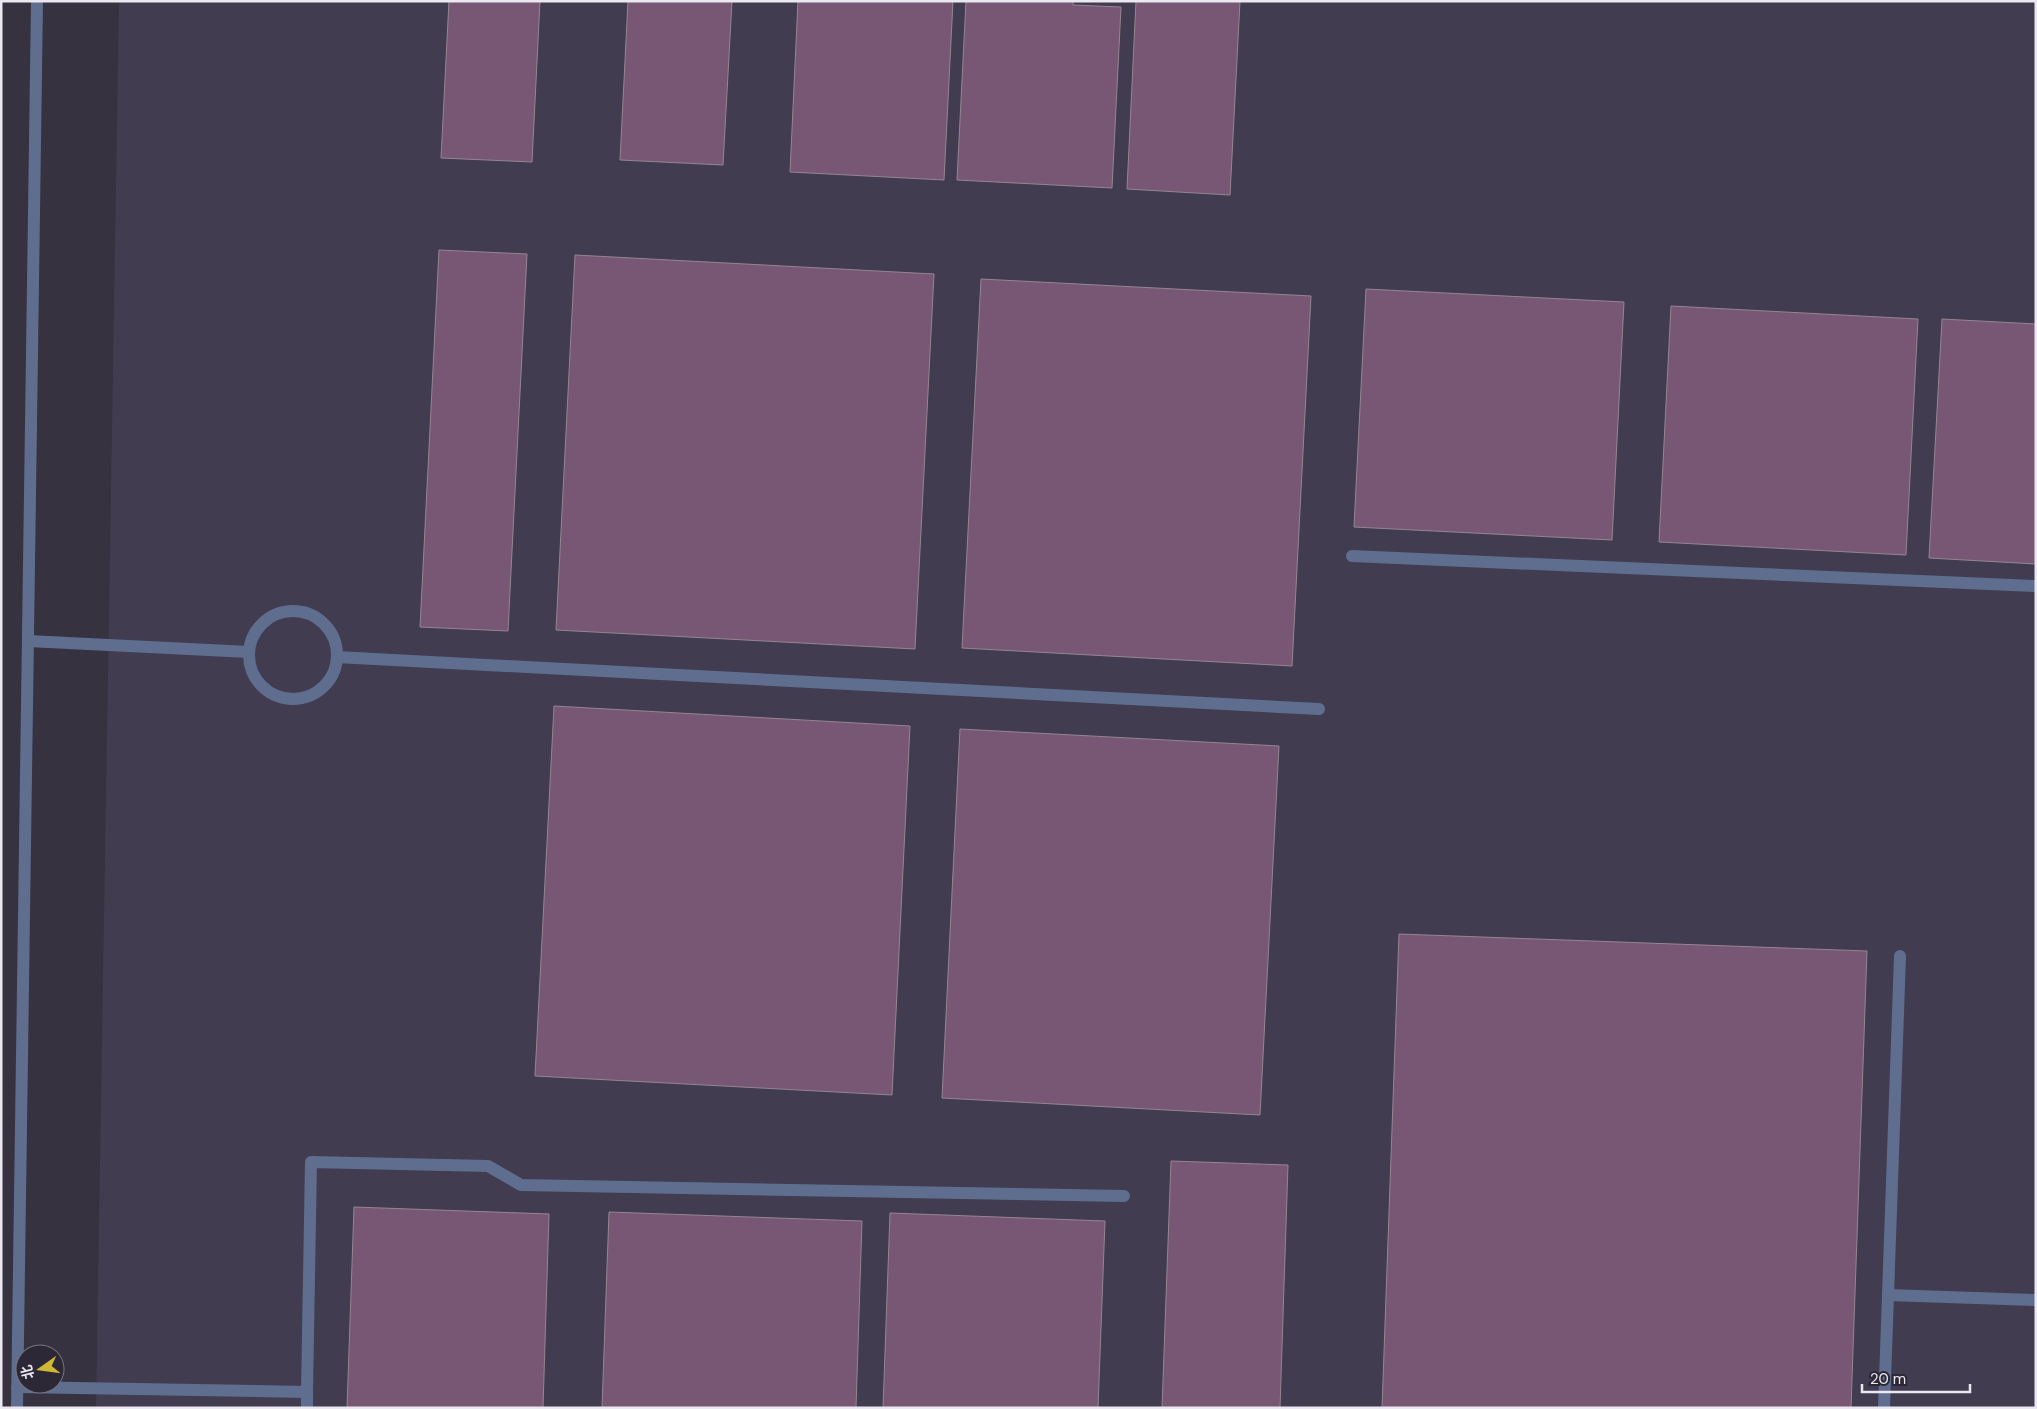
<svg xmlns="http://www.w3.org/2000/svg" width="2037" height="1409" font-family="'DM Sans','Noto Sans SC',sans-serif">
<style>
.built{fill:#413c4f}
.building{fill:#785775;stroke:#958693}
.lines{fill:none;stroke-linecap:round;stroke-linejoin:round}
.service{stroke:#5f6e8f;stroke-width:12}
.tertiary{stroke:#5f6e8f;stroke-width:12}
</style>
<rect width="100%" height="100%" fill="#363240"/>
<polygon class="built" points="119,1 2036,1 2036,1408 96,1408"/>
<g class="building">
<polygon points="449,1 540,1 532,162 441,158"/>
<polygon points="628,1 732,1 723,165 620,160"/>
<polygon points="798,1 953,1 944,180 790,172"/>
<polygon points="966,1 1073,1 1073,5 1121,7 1112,188 957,180"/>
<polygon points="1136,1 1240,1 1230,195 1127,189"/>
<polygon points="439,250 527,254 508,631 420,627"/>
<polygon points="575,255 934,274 915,649 556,630"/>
<polygon points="981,279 1311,296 1292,666 962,648"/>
<polygon points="1366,289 1624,302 1612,540 1354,527"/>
<polygon points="1671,306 1918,319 1906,555 1659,542"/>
<polygon points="1942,319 2036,324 2036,564 1929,558"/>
<polygon points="554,706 910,726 892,1095 535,1076"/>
<polygon points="960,729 1279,746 1260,1115 942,1098"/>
<polygon points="1399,934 1867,951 1851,1408 1382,1408"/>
<polygon points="1171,1161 1288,1165 1280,1408 1162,1408"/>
<polygon points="354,1207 549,1214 543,1408 347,1408"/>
<polygon points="609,1212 862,1221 856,1408 602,1408"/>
<polygon points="890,1213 1105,1221 1098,1408 883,1408"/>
</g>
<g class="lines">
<g class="service">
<polyline points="1352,556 2036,586"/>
<circle cx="293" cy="655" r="44"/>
<polyline points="28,641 249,652"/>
<polyline points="337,657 1319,709"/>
<polyline points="1888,1295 2036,1300"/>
<polyline points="17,1387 307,1392 311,1162 488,1166 521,1185 1124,1196"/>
<polyline points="307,1408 307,1392"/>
<polyline points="1884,1408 1900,956"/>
</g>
<polyline class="tertiary" points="17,1408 37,1"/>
</g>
<rect width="2037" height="1409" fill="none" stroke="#ebe8f1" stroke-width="5"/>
<g transform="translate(40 1369) rotate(256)"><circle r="24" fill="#2c2836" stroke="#787581"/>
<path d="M0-4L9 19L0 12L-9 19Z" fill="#d1b736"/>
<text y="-8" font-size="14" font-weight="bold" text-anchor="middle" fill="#ebe8f1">北</text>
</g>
<path d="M1862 1384v8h108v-8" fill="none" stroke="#ebe8f1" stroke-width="2.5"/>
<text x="1870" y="1384" font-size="15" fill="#ebe8f1" stroke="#2c2836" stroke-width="4" paint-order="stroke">20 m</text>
</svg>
